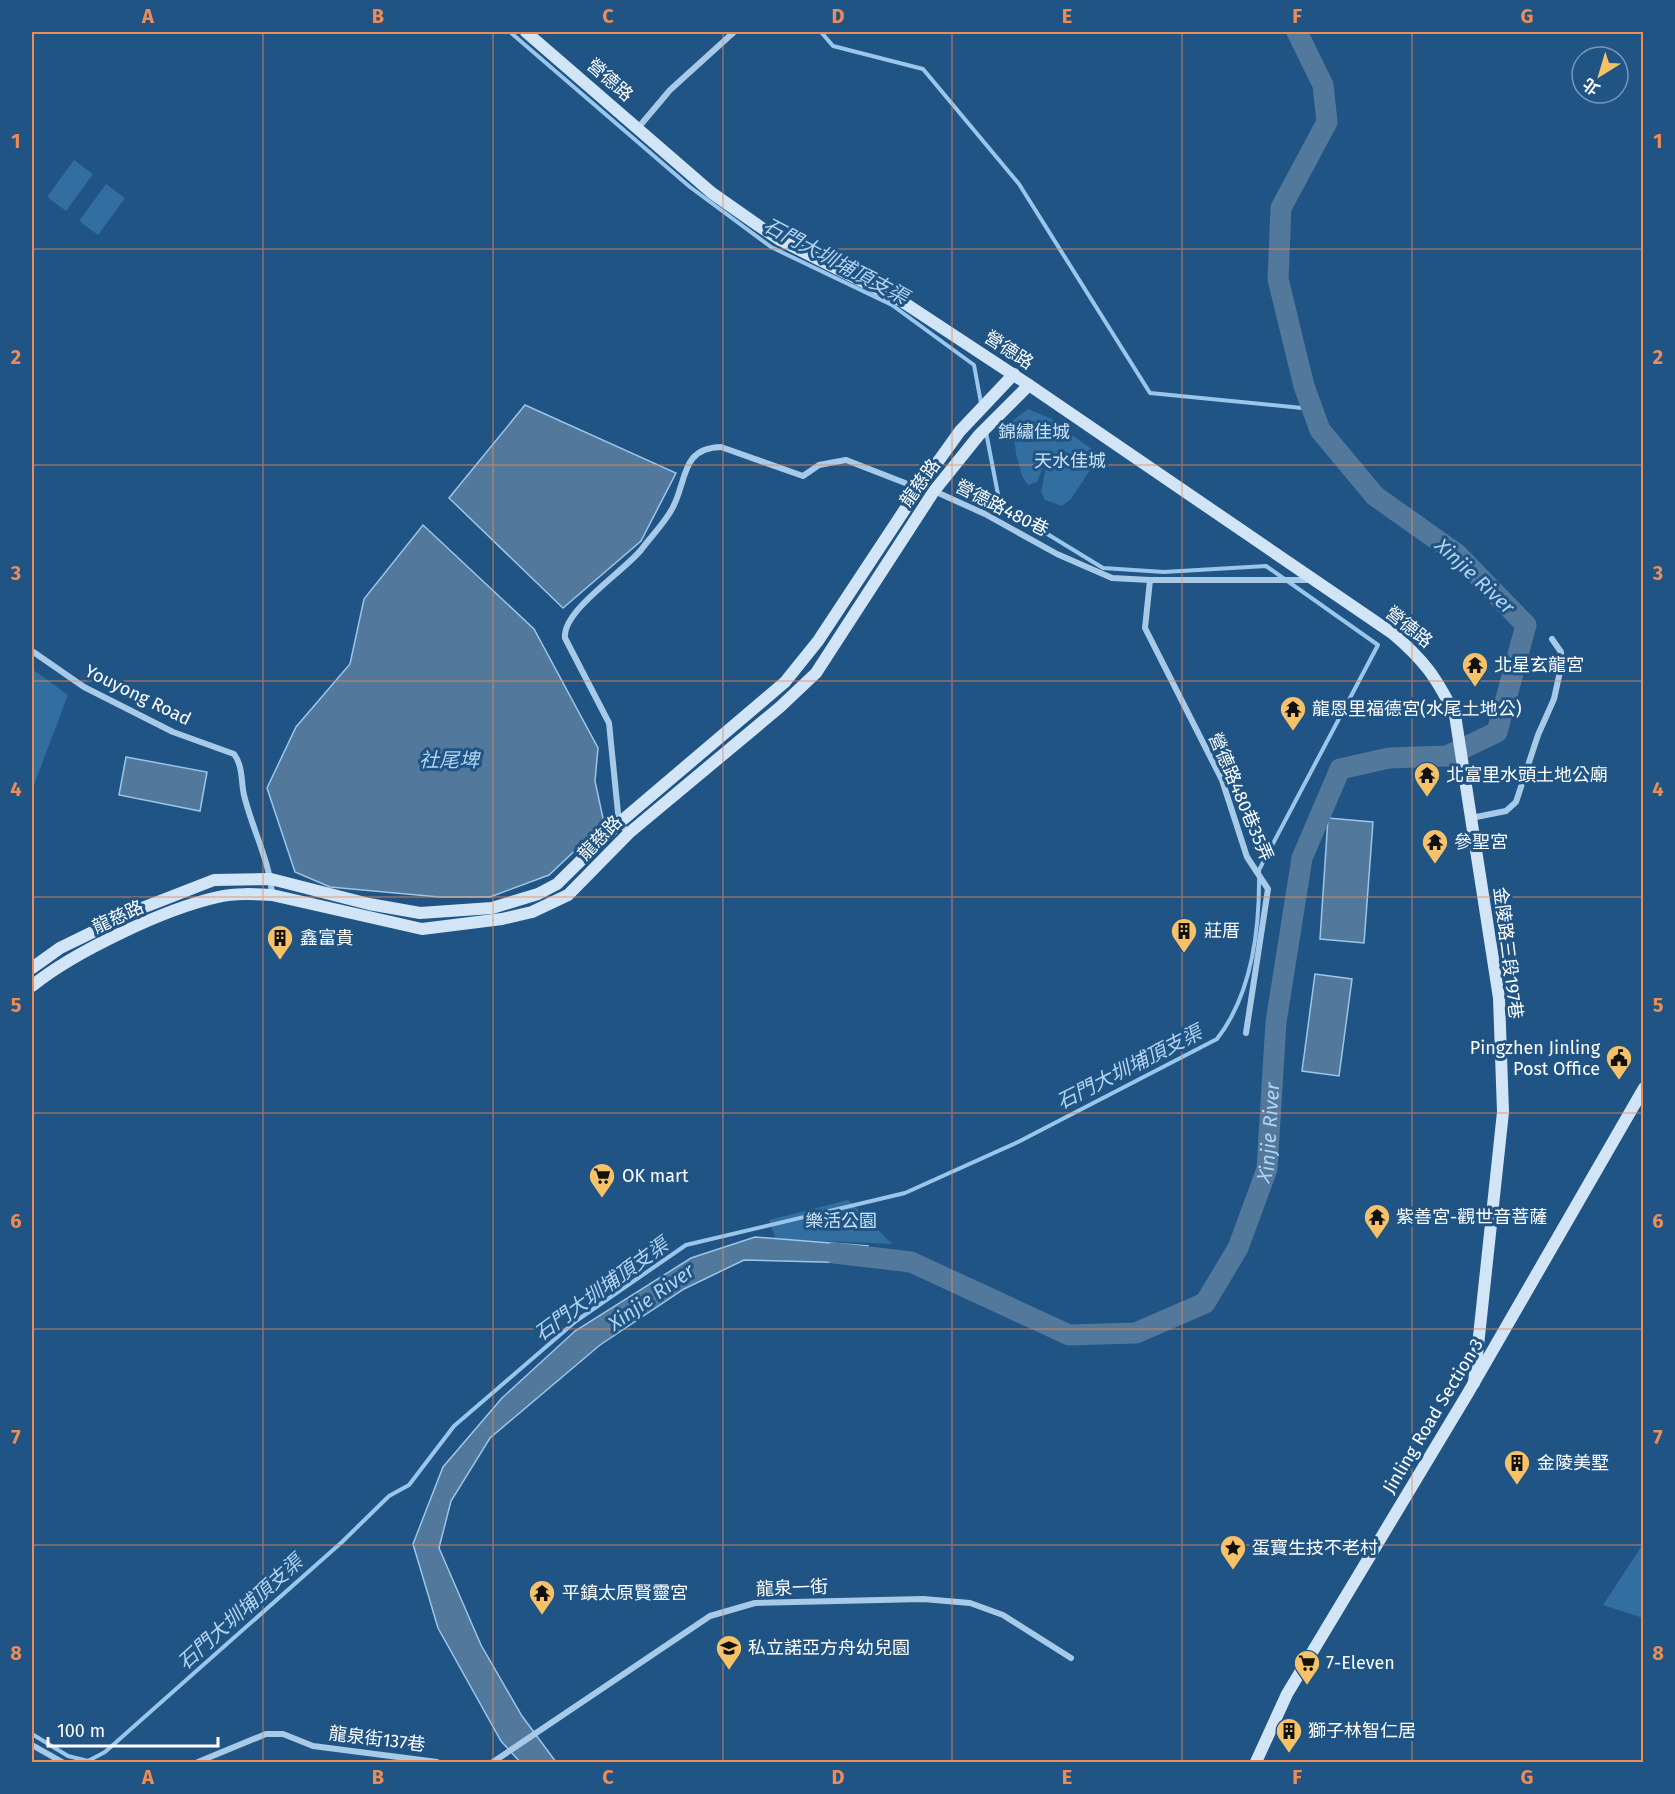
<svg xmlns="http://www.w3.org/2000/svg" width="1675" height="1794" font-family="'Fira Sans','Noto Sans TC',sans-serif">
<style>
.green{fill:#336ea1}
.water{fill:#52789b;stroke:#9bc6eb;stroke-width:1.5}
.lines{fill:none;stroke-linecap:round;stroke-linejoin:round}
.stream{stroke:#9bc6eb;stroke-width:4}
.river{stroke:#52789b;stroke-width:21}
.street{stroke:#a7cae9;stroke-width:6}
.secondary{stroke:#d2e5f7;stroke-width:12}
.grid{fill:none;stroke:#ef8b55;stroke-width:1.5;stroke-opacity:0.55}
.labels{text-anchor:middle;stroke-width:6;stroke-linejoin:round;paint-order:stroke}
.street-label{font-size:18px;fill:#fff;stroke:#1f5484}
.park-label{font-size:18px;fill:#cbe3f7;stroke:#1f5484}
.poi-label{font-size:18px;fill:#fff;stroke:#1f5484;text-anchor:start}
.water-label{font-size:20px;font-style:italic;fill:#b2d4f1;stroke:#1f5484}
.neatline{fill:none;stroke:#ef8b55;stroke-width:2}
.grid-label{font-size:20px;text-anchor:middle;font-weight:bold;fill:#ef8b55}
</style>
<rect width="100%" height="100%" fill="#1f5484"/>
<g class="green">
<polygon points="74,160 93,174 66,211 47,197"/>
<polygon points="106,184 125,198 98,235 79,221"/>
<polygon points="1028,409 1052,419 1057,427 1058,425 1100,455 1071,499 1062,506 1045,500 1041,492 1049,452 1037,482 1028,485 1022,476 1016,454 1012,421"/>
<polygon points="32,669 68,695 32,790"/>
<polygon points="848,1200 892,1244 776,1239 769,1220"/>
<polygon points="1643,1544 1643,1618 1603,1605"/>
</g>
<g class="water">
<polygon points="525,405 676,473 641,541 563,608 449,498"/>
<polygon points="423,525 534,629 598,748 595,781 604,823 549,875 490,897 439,897 330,887 295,872 267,788 296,727 350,664 364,599"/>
<polygon points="126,757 207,772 200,811 119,795"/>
<polygon points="1328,818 1373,822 1364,943 1320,939"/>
<polygon points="1315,974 1352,979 1339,1076 1302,1071"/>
<polygon points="755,1237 868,1246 860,1263 744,1260 684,1289 600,1345 490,1438 451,1501 439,1548 481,1645 522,1716 556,1762 520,1762 501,1741 438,1628 413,1544 443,1467 502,1398 575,1331 691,1258"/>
</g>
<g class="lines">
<g class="stream">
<polyline points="510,32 690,187 771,247 892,305 974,365 981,403"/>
<polyline points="821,32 833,46 923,69 1019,184 1150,393 1312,409"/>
<path d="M32 1734 68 1756 88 1761 105 1752 342 1542 389 1496 409 1485 454 1426 576 1321 686 1245 905 1193 1018 1142 1217 1039C1253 993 1260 927 1259 870L1378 645 1266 566 1164 572 1103 568 1000 505 986 432"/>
</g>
<path class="river" id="s1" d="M834 1253 911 1262 1069 1335 1136 1333 1205 1303 1238 1248 1267 1169 1276 1022 1302 858 1340 769 1389 758 1447 756 1497 732 1526 625 1457 554 1375 496 1320 430 1304 386 1278 279 1281 208 1327 122 1323 85 1297 32"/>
<g class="street">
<polyline points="638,128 670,90 734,32"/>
<polyline points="934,491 985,514 1057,554 1112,578 1150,580 1312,580"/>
<polyline points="1150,580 1145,628 1222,780 1247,857 1268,889 1246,1033"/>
<path d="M32 651 84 687 173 732 234 754C243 766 241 782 244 795 252 829 270 861 272 895"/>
<polyline points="1471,818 1506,811 1516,802 1538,735 1554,699 1561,667 1561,652 1552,639"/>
<path d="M629 833 619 823 609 723 565 638C562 611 623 572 641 550 651 536 667 521 674 505 687 478 682 448 721 447L803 476 819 465 846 460 918 488"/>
<polyline points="32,1745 62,1762"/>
<polyline points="198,1762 266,1734 283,1734 313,1746 437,1762"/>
<polyline points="493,1762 710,1616 755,1603 923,1599 970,1603 1003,1615 1071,1658"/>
</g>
<g class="secondary">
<path d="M526 32 712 193 759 226 780 240 903 302 1029 385 1392 633C1425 661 1436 677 1455 715L1499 998 1503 1112 1474 1383"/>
<polyline points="32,968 60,948 142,908 214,880 271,879 369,904 420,913 492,908 538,894 557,884 619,823 785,682 818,641 919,488 960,431 1014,374"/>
<path d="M32 986C74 952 164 909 218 897 236 893 254 894 272 895L422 929 502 919 532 912 568 895 629 833 780 707 816 673 934 491 979 435 1029 385"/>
<polyline points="1256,1762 1287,1694 1468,1393 1644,1088"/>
</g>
</g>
<path class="grid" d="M263 32V1762M493 32V1762M723 32V1762M952 32V1762M1182 32V1762M1412 32V1762M32 249H1644M32 465H1644M32 681H1644M32 897H1644M32 1113H1644M32 1329H1644M32 1545H1644"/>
<defs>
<g id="temple-pin" transform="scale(1.35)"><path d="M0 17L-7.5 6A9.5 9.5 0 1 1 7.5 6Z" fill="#f7c267" stroke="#1f5484"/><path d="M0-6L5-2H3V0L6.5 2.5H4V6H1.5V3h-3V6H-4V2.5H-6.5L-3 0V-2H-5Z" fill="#111"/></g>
<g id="building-pin" transform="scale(1.35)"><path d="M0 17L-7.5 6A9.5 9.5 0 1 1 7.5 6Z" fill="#f7c267" stroke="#1f5484"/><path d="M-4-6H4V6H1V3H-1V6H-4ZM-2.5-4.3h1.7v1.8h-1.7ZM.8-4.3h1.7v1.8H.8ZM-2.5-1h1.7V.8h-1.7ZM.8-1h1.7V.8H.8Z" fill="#111"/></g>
<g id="civic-pin" transform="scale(1.35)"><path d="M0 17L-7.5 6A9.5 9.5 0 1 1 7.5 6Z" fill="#f7c267" stroke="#1f5484"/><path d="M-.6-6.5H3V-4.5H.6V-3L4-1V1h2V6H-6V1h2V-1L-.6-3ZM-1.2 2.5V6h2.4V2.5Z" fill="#111"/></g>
<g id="supermarket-pin" transform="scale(1.35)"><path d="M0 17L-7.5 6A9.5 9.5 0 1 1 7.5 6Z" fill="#f7c267" stroke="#1f5484"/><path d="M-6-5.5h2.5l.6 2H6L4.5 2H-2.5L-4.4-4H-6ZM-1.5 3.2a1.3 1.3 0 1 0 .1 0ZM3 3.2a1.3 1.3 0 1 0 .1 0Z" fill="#111"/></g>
<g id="sight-pin" transform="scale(1.35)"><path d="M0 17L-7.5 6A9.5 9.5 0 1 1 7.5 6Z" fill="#f7c267" stroke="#1f5484"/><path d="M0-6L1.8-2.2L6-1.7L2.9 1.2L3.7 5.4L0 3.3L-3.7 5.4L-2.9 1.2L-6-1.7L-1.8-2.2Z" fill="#111"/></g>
<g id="school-pin" transform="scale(1.35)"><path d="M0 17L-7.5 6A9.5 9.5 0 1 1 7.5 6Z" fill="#f7c267" stroke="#1f5484"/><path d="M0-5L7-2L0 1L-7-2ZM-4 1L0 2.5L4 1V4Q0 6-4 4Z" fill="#111"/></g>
</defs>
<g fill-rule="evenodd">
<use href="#temple-pin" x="1475" y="665"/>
<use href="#temple-pin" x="1293" y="709"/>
<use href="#temple-pin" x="1427" y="775"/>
<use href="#temple-pin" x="1435" y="842"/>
<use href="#building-pin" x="1184" y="931"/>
<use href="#building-pin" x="280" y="938"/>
<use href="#civic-pin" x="1619" y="1058"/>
<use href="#supermarket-pin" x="602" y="1176"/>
<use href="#temple-pin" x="1377" y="1217"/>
<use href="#building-pin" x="1517" y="1463"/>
<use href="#sight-pin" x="1233" y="1548"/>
<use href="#temple-pin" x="542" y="1593"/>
<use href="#school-pin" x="729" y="1648"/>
<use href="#supermarket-pin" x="1307" y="1663"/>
<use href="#building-pin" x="1289" y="1731"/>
</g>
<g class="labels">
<g class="street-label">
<text transform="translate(610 80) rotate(41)" y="6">營德路</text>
<text transform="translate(1009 350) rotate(33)" y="6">營德路</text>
<text transform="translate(920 483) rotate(-54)" y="6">龍慈路</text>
<text transform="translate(1002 508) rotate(27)" y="6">營德路480巷</text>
<text transform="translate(1409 627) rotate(39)" y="6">營德路</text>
<text transform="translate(138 695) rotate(26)" y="6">Youyong Road</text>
<text transform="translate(1241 797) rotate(67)" y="6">營德路480巷35弄</text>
<text transform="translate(600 838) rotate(-46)" y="6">龍慈路</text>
<text transform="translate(118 917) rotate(-25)" y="6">龍慈路</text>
<text transform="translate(1508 953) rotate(83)" y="6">金陵路三段197巷</text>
<text transform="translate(1433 1416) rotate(-59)" y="6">Jinling Road Section 3</text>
<text transform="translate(792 1588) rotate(-2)" y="6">龍泉一街</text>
<text transform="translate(377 1739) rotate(7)" y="6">龍泉街137巷</text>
</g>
<g class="park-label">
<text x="1034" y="438">錦繡佳城</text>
<text x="1070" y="467">天水佳城</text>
<text x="841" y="1227">樂活公園</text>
</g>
<g class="poi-label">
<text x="1494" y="671">北星玄龍宮</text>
<text x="1312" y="715">龍恩里福德宮(水尾土地公)</text>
<text x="1446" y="781">北富里水頭土地公廟</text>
<text x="1454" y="848">參聖宮</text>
<text x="1204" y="937">莊厝</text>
<text x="300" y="944">鑫富貴</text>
<text x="1600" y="1054" text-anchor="end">Pingzhen Jinling<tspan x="1600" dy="21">Post Office</tspan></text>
<text x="622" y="1182">OK mart</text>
<text x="1396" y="1223">紫善宮-觀世音菩薩</text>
<text x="1537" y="1469">金陵美墅</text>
<text x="1252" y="1554">蛋寶生技不老村</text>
<text x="562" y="1599">平鎮太原賢靈宮</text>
<text x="748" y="1654">私立諾亞方舟幼兒園</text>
<text x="1326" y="1669">7-Eleven</text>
<text x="1308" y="1737">獅子林智仁居</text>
</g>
<g class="water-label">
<text transform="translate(836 261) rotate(28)" y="7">石門大圳埔頂支渠</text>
<text transform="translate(1475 576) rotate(43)" y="7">Xinjie River</text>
<text x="449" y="767">社尾埤</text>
<text transform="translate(1129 1067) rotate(-27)" y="7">石門大圳埔頂支渠</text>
<text dy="7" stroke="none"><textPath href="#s1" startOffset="579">Xinjie River</textPath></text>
<text transform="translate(601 1289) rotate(-36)" y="7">石門大圳埔頂支渠</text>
<text transform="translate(651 1297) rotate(-35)" y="7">Xinjie River</text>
<text transform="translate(240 1612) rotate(-42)" y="7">石門大圳埔頂支渠</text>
</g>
</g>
<rect width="1675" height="1794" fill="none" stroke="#1f5484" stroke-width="66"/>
<g transform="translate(1600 75) rotate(217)"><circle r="28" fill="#1f5484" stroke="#7998b5" stroke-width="1.5"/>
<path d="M0-4.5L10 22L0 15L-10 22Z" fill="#f7c267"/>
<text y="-9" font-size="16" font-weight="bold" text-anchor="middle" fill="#ffffff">北</text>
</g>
<path d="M48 1737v9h170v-9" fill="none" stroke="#ffffff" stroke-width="3"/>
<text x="57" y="1737" font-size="18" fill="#ffffff" stroke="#1f5484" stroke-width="4.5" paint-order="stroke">100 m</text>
<rect x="33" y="33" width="1609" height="1728" class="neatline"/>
<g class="grid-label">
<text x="148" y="23">A</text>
<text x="378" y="23">B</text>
<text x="608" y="23">C</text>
<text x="838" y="23">D</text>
<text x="1067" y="23">E</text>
<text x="1297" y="23">F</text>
<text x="1527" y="23">G</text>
<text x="16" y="148">1</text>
<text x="1658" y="148">1</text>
<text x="16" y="364">2</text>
<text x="1658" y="364">2</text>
<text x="16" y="580">3</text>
<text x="1658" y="580">3</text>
<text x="16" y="796">4</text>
<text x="1658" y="796">4</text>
<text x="16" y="1012">5</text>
<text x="1658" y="1012">5</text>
<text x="16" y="1228">6</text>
<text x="1658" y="1228">6</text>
<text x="16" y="1444">7</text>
<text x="1658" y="1444">7</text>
<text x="16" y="1660">8</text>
<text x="1658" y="1660">8</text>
<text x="148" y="1784">A</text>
<text x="378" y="1784">B</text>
<text x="608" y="1784">C</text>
<text x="838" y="1784">D</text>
<text x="1067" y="1784">E</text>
<text x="1297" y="1784">F</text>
<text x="1527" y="1784">G</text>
</g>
</svg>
